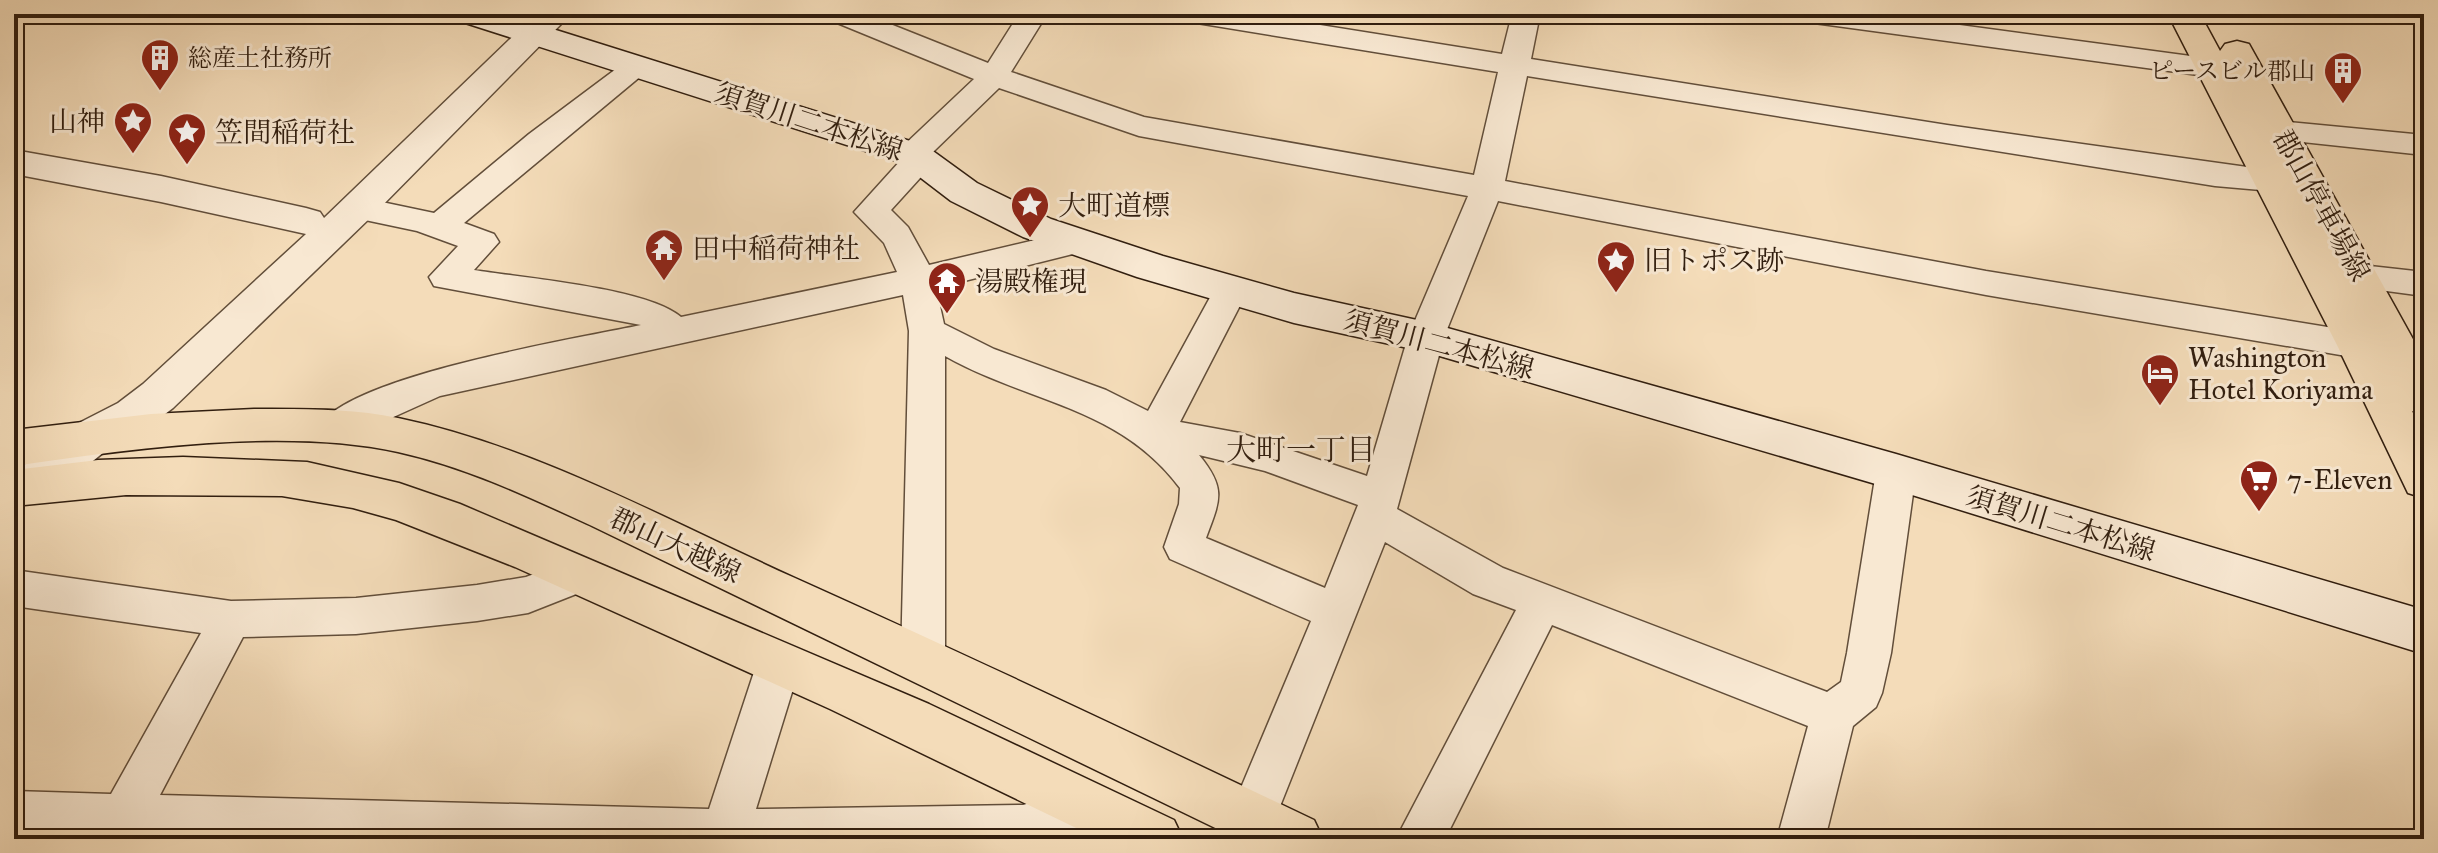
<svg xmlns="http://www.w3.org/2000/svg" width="2438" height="853" font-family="'IM FELL Great Primer','Noto Serif JP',serif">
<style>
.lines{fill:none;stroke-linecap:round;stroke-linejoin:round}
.minor-casing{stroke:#624e3a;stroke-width:3}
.tertiary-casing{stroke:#624e3a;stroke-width:3}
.secondary-casing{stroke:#311e0f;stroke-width:3}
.primary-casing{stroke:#311e0f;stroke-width:3}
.minor{fill:#f8e8d2;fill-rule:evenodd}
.tertiary{fill:#f8e8d2;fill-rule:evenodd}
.secondary{fill:#f8e8d2;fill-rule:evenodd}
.primary{fill:#f4dcb9;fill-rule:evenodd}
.labels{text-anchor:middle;stroke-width:6;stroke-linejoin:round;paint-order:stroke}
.far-poi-label{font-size:24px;fill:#311e0f;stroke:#f8e8d2;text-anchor:start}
.poi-label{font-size:28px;fill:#311e0f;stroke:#f8e8d2;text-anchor:start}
.street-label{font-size:28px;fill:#311e0f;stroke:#f8e8d2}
.neighbourhood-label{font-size:30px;fill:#311e0f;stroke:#f8e8d2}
</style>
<rect width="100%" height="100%" fill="#f4dcb9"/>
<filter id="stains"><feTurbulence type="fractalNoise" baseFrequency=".0025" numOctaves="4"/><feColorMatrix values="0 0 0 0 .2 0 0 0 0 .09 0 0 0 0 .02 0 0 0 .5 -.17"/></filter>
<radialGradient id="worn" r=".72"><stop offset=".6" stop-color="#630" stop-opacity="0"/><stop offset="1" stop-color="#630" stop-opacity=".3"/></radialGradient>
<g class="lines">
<g class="minor-casing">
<g id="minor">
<path d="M826 14H865L988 63 1019 14H1047L1011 72 1144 117 1474 175 1498 72 1197 23 1187 20 1183 14H1251L1502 54 1512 14H1540L1531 59 1947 125 2283 172 2288 180 2283 188 2272 191 2215 186 1527 76 1505 181 1986 271 2358 332 2371 336 2376 345 2371 354 2358 358 1986 295 1498 201 1444 337 1397 509 1503 568 1827 692 1841 682 1847 653 1876 472 1882 461 1896 456 1910 461 1916 472 1891 653 1882 693 1876 707 1853 726 1825 839H1777L1808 726 1552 625 1445 839H1396L1516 610 1473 594 1385 542 1269 834 1265 839H1212L1219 823 1235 802 1311 621 1170 559 1164 547 1179 504 1180 488C1119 406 1028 403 945 356V659L938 673 923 678 908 673 901 659 909 331 903 295 440 396 338 442 325 437 319 427C346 376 580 338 641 325L434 286 429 277 458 246 417 231 346 216 342 208 346 200 358 197 434 213 529 134 628 60 638 57 648 60 653 66 464 223 494 234 499 242 474 270C522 278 648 288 681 317L897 272 884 243 854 212 901 160 897 154 902 147 974 79 830 20ZM999 88 1139 136 1468 196 1408 337 1367 476 1240 433 1180 422 1248 290 1243 281 1231 278 1219 281 1148 411 1106 390 994 349 944 324 936 288 1089 250 1094 242 1089 234 1077 230 929 265 908 227 891 210 931 166 936 159 932 153ZM1199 455 1265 471 1358 505 1325 588 1206 538C1220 500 1227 489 1199 455Z"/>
<polygon points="1800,14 1878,14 2213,59 2223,62 2228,68 2223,74 2213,77 1814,23 1804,20"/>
<polygon points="2248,118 2424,135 2424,155 2237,135 2232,128 2237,121"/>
<polygon points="2361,265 2424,272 2424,296 2349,286 2344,277 2349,268"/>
<polygon points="579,557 594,563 600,575 594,587 528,613 477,621 356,634 243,637 160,795 709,809 757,663 764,649 779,644 794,649 801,663 756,809 1023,805 1091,784 1108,790 1114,806 1108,822 1059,839 14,837 14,791 111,794 201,633 14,606 14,570 231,601 356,598 477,585 526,577"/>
</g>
</g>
<g class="tertiary-casing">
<polygon id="tertiary" points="536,14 571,14 371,217 173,408 148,427 109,448 47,498 31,503 15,498 15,472 77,424 118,403 143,384 306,234 161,202 14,174 14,150 161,176 306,208 320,212 324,218"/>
</g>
<g class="secondary-casing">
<polygon id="secondary" points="455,14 505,14 926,146 977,183 1051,219 1163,256 1294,293 1426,322 1896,454 2424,610 2424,654 1896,490 1426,352 1294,323 1137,277 1023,237 951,201 900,162 459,21"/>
</g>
<g class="primary-casing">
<g id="primary">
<polygon points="2168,14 2200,14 2220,51 2225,44 2237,41 2249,44 2424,359 2424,415 2412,411 2424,435 2424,498 2408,493 2337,345"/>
<path d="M254 409C301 409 351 408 398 418 537 447 666 520 795 578 969 656 1142 738 1314 820L1323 839H1238L592 526C529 497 466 467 398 452 285 427 128 449 14 466V430L151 414Z"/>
<polygon points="183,457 307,462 399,483 460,504 929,704 1174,820 1183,839 1099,839 830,709 515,567 396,520 353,508 282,496 126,495 14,506 14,470 98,460"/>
</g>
</g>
<use href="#minor" class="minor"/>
<use href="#tertiary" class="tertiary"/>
<use href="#secondary" class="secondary"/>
<use href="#primary" class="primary"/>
</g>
<defs>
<g id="building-pin" transform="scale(2)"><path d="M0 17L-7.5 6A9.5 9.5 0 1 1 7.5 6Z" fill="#8f2418" stroke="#f8e8d2"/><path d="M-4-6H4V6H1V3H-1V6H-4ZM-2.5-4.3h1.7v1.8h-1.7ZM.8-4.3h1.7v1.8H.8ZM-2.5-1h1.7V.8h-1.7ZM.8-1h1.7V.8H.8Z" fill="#fff"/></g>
<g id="sight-pin" transform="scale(2)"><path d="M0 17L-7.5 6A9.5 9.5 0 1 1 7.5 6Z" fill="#8f2418" stroke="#f8e8d2"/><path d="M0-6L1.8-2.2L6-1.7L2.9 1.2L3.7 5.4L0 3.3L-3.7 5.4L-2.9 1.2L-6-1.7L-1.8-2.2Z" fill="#fff"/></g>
<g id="temple-pin" transform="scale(2)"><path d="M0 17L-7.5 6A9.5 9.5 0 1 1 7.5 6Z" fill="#8f2418" stroke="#f8e8d2"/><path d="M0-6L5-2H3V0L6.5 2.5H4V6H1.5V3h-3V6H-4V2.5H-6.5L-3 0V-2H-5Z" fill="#fff"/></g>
<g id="hotel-pin" transform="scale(2)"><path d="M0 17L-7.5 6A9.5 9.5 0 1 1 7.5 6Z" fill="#8f2418" stroke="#f8e8d2"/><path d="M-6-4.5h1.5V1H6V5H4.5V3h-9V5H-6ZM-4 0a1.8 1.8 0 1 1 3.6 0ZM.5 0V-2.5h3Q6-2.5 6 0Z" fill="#fff"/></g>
<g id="supermarket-pin" transform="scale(2)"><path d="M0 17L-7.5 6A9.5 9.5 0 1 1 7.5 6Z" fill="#8f2418" stroke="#f8e8d2"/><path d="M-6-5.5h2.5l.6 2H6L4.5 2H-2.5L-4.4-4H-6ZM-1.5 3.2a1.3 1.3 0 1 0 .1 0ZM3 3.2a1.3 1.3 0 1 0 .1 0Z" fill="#fff"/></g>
</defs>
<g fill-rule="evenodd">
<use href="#building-pin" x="160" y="58"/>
<use href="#building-pin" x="2343" y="71"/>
<use href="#sight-pin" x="133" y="121"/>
<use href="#sight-pin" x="187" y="132"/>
<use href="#sight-pin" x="1030" y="205"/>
<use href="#temple-pin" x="664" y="248"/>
<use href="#sight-pin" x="1616" y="260"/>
<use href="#temple-pin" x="947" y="281"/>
<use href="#hotel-pin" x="2160" y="373"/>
<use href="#supermarket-pin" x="2259" y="479"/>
</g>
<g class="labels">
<g class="far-poi-label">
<text x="188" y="66">総産土社務所</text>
<text x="2315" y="79" text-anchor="end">ピースビル郡山</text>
</g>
<g class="poi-label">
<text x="105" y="131" text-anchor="end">山神</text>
<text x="215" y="142">笠間稲荷社</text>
<text x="1058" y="215">大町道標</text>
<text x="692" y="258">田中稲荷神社</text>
<text x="1644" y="270">旧トポス跡</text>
<text x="975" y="291">湯殿権現</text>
<text x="2188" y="367">Washington<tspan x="2188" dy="32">Hotel Koriyama</tspan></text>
<text x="2287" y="489">7-Eleven</text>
</g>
<g class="street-label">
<text transform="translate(809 121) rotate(18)" y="10">須賀川二本松線</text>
<text transform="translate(2322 205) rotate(61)" y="10">郡山停車場線</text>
<text transform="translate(1439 344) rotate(15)" y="10">須賀川二本松線</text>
<text transform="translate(2061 523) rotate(17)" y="10">須賀川二本松線</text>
<text transform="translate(676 545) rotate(25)" y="10">郡山大越線</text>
</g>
<g class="neighbourhood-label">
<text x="1301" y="460">大町一丁目</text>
</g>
</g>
<rect width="2438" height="853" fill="none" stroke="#f4dcb9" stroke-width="48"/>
<rect x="16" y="16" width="2406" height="821" fill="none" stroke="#311e0f" stroke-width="4"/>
<rect x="24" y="24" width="2390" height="805" fill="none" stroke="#311e0f" stroke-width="2"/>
<rect width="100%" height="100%" filter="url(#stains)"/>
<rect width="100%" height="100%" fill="url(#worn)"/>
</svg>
